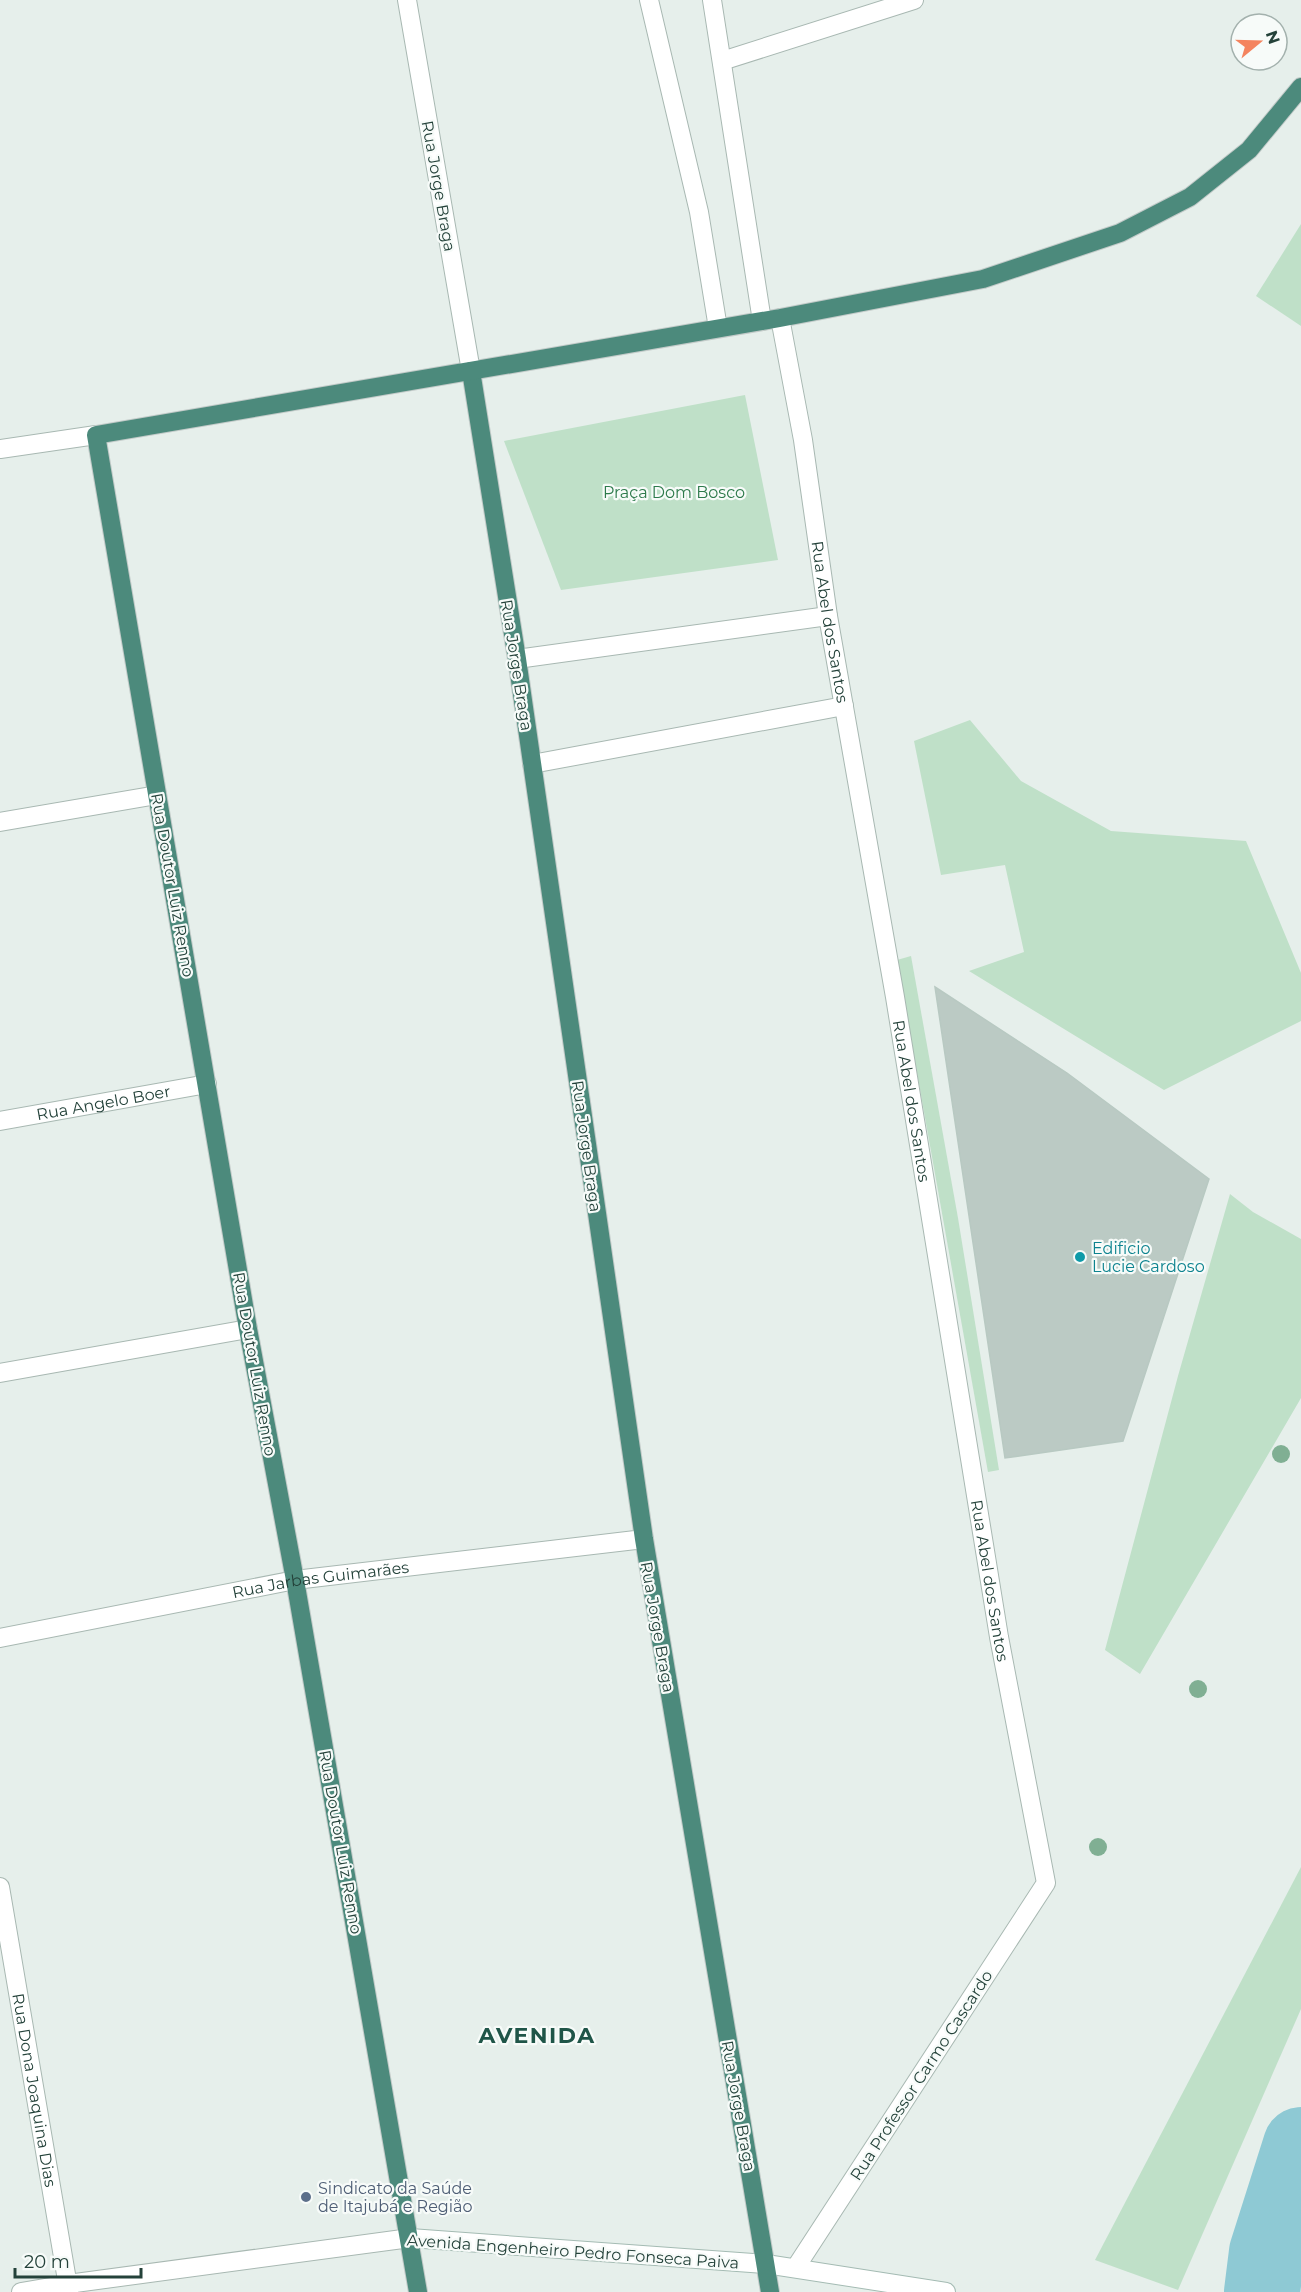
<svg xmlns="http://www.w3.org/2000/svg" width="1301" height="2292" font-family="Montserrat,sans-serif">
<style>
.green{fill:#bfe0c8}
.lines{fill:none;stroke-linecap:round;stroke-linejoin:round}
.river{stroke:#8ec9d4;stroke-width:76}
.building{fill:#bbcac4;stroke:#b8c9c2;stroke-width:1.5}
.service-casing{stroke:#a8b8b2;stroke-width:20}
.minor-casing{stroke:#a8b8b2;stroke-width:20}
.tertiary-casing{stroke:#a8b8b2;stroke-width:20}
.secondary-casing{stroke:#a4bbb3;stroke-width:20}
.trunk-casing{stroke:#c2cac8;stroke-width:20}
.service{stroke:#fff;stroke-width:18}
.minor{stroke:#fff;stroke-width:18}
.tertiary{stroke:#fff;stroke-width:18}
.secondary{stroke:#fff;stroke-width:18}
.trunk{stroke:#4c8a7c;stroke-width:18}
.tree{fill:#80af93}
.culture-dot{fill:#0f9aa8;stroke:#f7fbf9;stroke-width:2}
.service-dot{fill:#5c6f8a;stroke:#f7fbf9;stroke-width:2}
.labels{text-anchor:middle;stroke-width:4.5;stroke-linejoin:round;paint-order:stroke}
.street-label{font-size:16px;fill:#24423a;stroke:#f7fbf9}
.park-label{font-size:16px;fill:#2d7a4b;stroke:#f7fbf9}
.culture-label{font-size:16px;fill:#0d838f;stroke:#f7fbf9;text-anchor:start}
.service-label{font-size:16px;fill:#4e5e75;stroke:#f7fbf9;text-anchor:start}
.district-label{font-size:22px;font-weight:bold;letter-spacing:1.5px;fill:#1f5548;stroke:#f7fbf9}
</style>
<rect width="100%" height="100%" fill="#e6efeb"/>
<g class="green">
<polygon points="1301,224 1301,326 1256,296"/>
<polygon points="745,395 778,560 561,590 504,441"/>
<polygon points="970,720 1021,781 1111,831 1246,841 1301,973 1301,1021 1164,1090 969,971 1024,952 1005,865 941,875 914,741"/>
<polygon points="911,956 958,1218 999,1470 988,1472 897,960"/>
<polygon points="1230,1194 1253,1212 1301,1239 1301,1398 1140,1674 1105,1650 1178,1376"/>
<polygon points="1301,1867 1301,2009 1178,2290 1095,2260"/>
</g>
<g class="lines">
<polyline class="river" points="1262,2292 1267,2252 1301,2145"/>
</g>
<polygon class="building" points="935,987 1067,1073 1209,1179 1123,1441 1005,1458"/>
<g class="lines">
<g class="service-casing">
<g id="service">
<polyline points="649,0 699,212 718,328"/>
<polyline points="712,0 762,321"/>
<polyline points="722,61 914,0"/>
</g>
</g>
<g class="minor-casing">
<g id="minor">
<polyline points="407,0 471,371"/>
<path id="s1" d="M780 318 803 440 828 616 895 997 999 1637 1046 1883 796 2267"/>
<polyline points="0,449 96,435"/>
<polyline points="517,659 828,616"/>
<polyline points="532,764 844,706"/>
<polyline points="0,822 157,795"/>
<path id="s2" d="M0 1121 207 1084"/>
<polyline points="0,1373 248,1329"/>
<path id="s3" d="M0 1638 295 1580 644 1539"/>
<path id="s4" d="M0 1887 69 2292"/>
</g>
</g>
<g class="tertiary-casing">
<polyline id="tertiary" points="21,2292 68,2284 410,2238"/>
</g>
<g class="secondary-casing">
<polyline id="secondary" points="410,2238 766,2264 946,2292"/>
</g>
<g class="trunk-casing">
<g id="trunk">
<polyline points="471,371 517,659 644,1539 770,2292"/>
<polyline points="418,2292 295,1580 248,1329 96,435 780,318 983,279 1120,233 1190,197 1249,150 1301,87"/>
</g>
</g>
<use href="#service" class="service"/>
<use href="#minor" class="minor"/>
<use href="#tertiary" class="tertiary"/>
<use href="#secondary" class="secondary"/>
<use href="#trunk" class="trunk"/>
</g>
<g class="tree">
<circle cx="1281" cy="1454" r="9"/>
<circle cx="1198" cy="1689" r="9"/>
<circle cx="1098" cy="1847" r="9"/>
</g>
<circle class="culture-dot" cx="1080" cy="1257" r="6"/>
<circle class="service-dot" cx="306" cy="2197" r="6"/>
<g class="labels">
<g class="street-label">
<text transform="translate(439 186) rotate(80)" y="6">Rua Jorge Braga</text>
<text dy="6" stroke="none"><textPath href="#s1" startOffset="308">Rua Abel dos Santos</textPath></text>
<text transform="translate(517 665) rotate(81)" y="6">Rua Jorge Braga</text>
<text transform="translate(173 885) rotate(80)" y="6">Rua Doutor Luiz Renno</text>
<text dy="6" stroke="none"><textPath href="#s1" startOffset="794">Rua Abel dos Santos</textPath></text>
<text dy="6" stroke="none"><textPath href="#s2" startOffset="105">Rua Angelo Boer</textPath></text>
<text transform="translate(587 1146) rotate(82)" y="6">Rua Jorge Braga</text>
<text transform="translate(255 1364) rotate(80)" y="6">Rua Doutor Luiz Renno</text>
<text dy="6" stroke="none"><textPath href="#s3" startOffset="326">Rua Jarbas Guimarães</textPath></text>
<text dy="6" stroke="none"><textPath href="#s1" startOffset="1280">Rua Abel dos Santos</textPath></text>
<text transform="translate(658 1627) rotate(80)" y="6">Rua Jorge Braga</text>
<text transform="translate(341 1842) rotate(80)" y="6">Rua Doutor Luiz Renno</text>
<text transform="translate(921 2075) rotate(-57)" y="6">Rua Professor Carmo Cascardo</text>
<text dy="6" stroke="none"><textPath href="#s4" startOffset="206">Rua Dona Joaquina Dias</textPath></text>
<text transform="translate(739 2106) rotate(80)" y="6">Rua Jorge Braga</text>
<text transform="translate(573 2251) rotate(4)" y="6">Avenida Engenheiro Pedro Fonseca Paiva</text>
</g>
<g class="park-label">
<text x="674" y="498">Praça Dom Bosco</text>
</g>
<g class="culture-label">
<text x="1092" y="1254">Edificio<tspan x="1092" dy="18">Lucie Cardoso</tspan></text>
</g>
<g class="service-label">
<text x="318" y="2194">Sindicato da Saúde<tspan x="318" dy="18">de Itajubá e Região</tspan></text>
</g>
<g class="district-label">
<text x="537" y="2043">AVENIDA</text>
</g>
</g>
<g transform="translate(1259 42) rotate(71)"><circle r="28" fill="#f7fbf9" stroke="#a3b1ad" stroke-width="1.5"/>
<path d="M0-4.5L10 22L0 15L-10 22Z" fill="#f4845f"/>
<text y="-9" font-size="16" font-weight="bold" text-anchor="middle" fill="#24423a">N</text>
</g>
<path d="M15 2268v9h126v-9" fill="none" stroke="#24423a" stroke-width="3"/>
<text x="24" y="2268" font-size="18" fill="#24423a" stroke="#f7fbf9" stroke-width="4.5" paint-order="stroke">20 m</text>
</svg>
